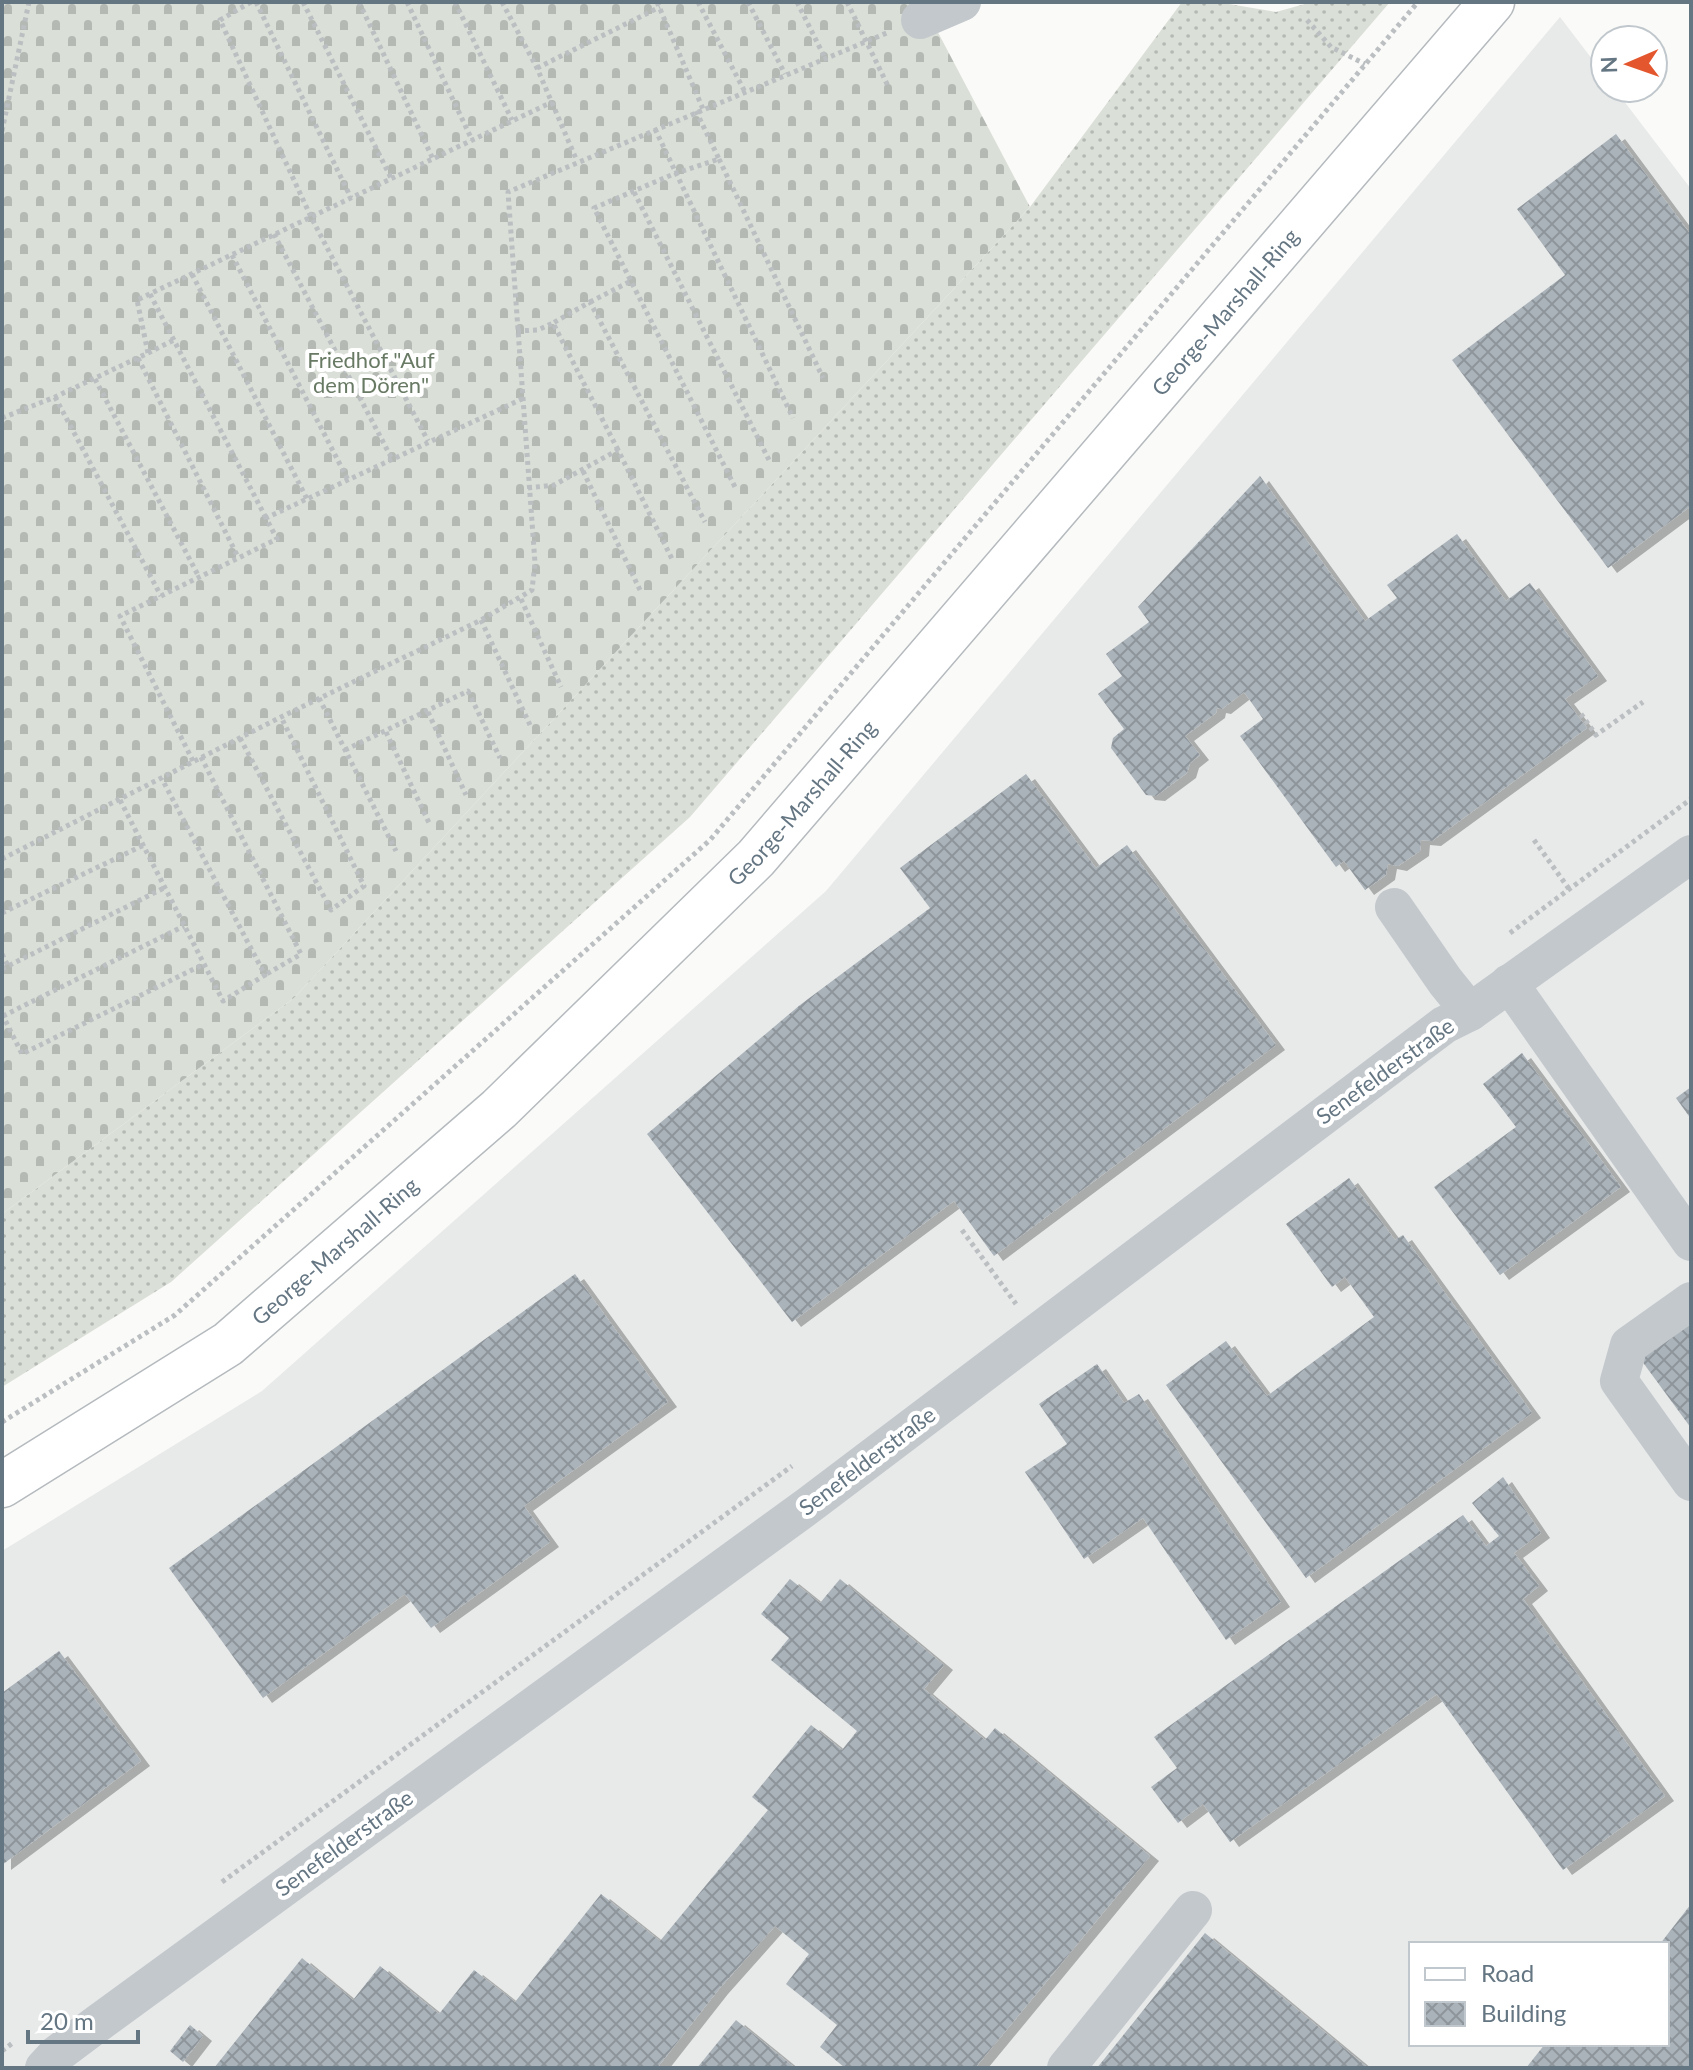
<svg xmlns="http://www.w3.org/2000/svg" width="1693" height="2070" font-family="Lato,sans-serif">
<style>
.built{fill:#e8e9e9;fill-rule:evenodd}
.grass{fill:url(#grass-dots)}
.cemetery{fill:url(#cemetery-stones)}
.building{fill:url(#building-cross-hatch);filter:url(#shadow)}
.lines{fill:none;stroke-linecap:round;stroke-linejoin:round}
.major-casing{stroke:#b5babe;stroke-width:47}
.path{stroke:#bbbfc2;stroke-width:5;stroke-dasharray:4 4;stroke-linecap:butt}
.minor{stroke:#c3c8cc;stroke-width:38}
.major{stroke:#fff;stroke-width:44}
.labels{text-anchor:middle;stroke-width:8;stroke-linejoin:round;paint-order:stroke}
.street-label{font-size:22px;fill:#657683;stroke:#fff}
.park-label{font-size:22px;fill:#687a64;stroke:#fff}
</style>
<defs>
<pattern id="grass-dots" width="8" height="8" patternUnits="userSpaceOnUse" patternTransform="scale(2)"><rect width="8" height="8" fill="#dadfd7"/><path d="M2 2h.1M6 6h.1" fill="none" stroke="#b4b9b4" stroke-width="1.8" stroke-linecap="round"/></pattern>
<pattern id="cemetery-stones" width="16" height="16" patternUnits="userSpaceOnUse" patternTransform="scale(2)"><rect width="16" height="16" fill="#dadfd7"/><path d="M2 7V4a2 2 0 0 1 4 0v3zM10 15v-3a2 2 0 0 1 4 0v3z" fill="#b4b9b4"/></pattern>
<pattern id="building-cross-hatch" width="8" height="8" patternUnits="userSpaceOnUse" patternTransform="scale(2)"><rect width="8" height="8" fill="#aab3b9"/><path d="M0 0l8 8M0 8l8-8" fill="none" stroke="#8e969c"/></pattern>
<filter id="shadow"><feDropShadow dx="9" dy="5" stdDeviation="0" flood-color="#0004"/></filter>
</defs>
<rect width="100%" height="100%" fill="#fafaf8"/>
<path class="built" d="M1560 17 1605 76V88H1614L1691 189V2068H2V1551L262 1391 826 891ZM1411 1944H1667V2044H1411Z"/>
<polygon class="grass" points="1182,2 1217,2 1276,12 1312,2 1390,2 690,817 171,1282 2,1387 2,1214 294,998 1030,207"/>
<polygon class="cemetery" points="2,2 922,2 1030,207 294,998 2,1214"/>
<g class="building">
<polygon points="1616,134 1691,235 1691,506 1608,568 1452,360 1565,275 1517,209"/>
<polygon points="1260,476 1365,621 1397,598 1387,585 1457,534 1506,601 1530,583 1598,676 1565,699 1587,728 1432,841 1421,840 1420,851 1398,866 1388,864 1386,875 1365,890 1344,861 1336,867 1240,736 1263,719 1244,692 1222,709 1217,708 1216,713 1185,736 1200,755 1190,763 1187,773 1156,796 1146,795 1111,748 1113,738 1124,729 1098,694 1122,676 1106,654 1149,622 1138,607"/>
<polygon points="1026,774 1096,868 1127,845 1276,1045 994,1256 954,1201 792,1322 647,1134 800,1005 930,908 900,868"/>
<polygon points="1522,1053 1621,1187 1500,1275 1434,1187 1516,1127 1483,1084"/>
<polygon points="1691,1087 1691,1119 1676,1098"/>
<polygon points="1349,1178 1395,1240 1403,1235 1532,1413 1306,1578 1166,1385 1226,1341 1267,1396 1374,1317 1345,1277 1332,1287 1286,1224"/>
<polygon points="575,1274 668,1402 524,1506 550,1542 431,1628 405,1594 263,1698 169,1568"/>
<polygon points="1691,1313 1691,1428 1636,1353"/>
<polygon points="1097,1364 1124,1403 1139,1394 1281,1602 1226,1640 1143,1518 1084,1559 1025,1472 1067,1444 1039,1404"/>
<polygon points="1503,1477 1541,1533 1514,1553 1539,1586 1523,1599 1665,1796 1563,1870 1437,1694 1230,1842 1203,1804 1178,1823 1151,1787 1177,1768 1154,1737 1463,1515 1486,1546 1499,1536 1472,1503"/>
<polygon points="790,1579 820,1603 840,1579 944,1665 924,1689 985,1740 995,1728 1150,1856 975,2068 845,2068 820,2047 837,2025 786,1984 809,1954 775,1926 719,1989 657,2068 214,2068 302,1958 353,2000 380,1966 439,2014 474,1970 515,2002 601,1894 660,1941 768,1810 752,1797 811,1725 842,1750 857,1731 771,1660 789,1638 761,1614"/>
<polygon points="59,1651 141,1761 2,1865 2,1693"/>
<polygon points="1691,1904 1691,2068 1526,2068 1545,2044 1667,2044 1667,1944 1660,1944"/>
<polygon points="1205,1933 1368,2068 1097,2068"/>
<polygon points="736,2020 795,2068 697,2068"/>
<polygon points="190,2025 203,2036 183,2062 170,2051"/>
</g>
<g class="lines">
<g class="major-casing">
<g id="major">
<path id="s1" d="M2 1485 228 1344 499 1109 756 858 1492 2"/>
</g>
</g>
<g class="path">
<polyline points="251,2 220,20 311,217 428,441"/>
<polyline points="256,2 351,198"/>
<polyline points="303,2 391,178"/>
<polyline points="359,2 433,159"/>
<polyline points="407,2 472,140"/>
<polyline points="455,2 512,120"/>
<polyline points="502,2 537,68 577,161"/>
<polyline points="657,2 703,109"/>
<polyline points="698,2 745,92"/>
<polyline points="748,2 785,74"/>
<polyline points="797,2 825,58"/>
<polyline points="847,2 889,88"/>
<polyline points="1307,20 1331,47 1365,64"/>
<polyline points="537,68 660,7"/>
<polyline points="696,111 719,159 676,173 594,208 735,487"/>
<polyline points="655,129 793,418"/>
<polyline points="2,131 29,2"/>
<polyline points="719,159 823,378"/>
<polyline points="634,192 769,460"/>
<polyline points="274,234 392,459"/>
<polyline points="232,255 348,480"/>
<polyline points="192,274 307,499"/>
<polyline points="150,294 266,518"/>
<polyline points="590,302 631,281"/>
<polyline points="517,331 538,330 553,323"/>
<polyline points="148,353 174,340"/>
<polyline points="138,358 238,557"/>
<polyline points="95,379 199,577"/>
<polyline points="55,397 161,596"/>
<polyline points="2,418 55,397 148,353 137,300 552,102"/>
<polyline points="618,450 553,323 590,302 705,522"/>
<polyline points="583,471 640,590"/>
<polyline points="528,488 554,485 618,450 673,561"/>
<polyline points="521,599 561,687"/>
<polyline points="481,620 530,725"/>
<polyline points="319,698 396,851"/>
<polyline points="428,712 466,795"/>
<polyline points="1581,714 1596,735 1643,702"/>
<polyline points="386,732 430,825"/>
<polyline points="240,738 331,910 364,886 281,717"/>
<polyline points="345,750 468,691 500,758"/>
<polyline points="201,757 301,954 265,975"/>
<polyline points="193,761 120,616 277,539 266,518 522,399"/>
<polyline points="120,800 223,1001 265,975 162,779"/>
<polyline points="1534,840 1569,889"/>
<polyline points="2,859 281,717 481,620 532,590 535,563 508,192 889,32"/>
<polyline points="2,913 144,845"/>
<polyline points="1510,933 1691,799"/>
<polyline points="2,954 8,966"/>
<polyline points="2,969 164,888"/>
<polyline points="2,1014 22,1054 204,964"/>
<polyline points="3,1016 184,926"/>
<polyline points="962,1230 1016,1304"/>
<polyline points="2,1422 175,1315 710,840 1418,2"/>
<polyline points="222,1882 792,1466"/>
<polyline points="2,2051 14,2042"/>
</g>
<g class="minor">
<polyline points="920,20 962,2"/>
<polyline points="1394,907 1445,981 1470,1012"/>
<polyline points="1509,983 1691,1242"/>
<polyline points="1691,1301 1629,1345 1619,1381 1691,1482"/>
<polyline points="44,2068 57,2054 97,2024 809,1505 1444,1025 1470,1012 1691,854"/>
<polyline points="1066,2068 1193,1910"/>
</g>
<use href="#major" class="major"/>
</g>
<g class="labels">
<g class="street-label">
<text dy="8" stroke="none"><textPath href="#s1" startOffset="1704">George-Marshall-Ring</textPath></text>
<text dy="8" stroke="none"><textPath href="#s1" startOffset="1056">George-Marshall-Ring</textPath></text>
<text transform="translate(1385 1071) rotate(-36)" y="8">Senefelderstraße</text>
<text dy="8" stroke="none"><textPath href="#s1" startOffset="408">George-Marshall-Ring</textPath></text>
<text transform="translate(867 1461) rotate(-37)" y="8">Senefelderstraße</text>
<text transform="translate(344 1843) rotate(-36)" y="8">Senefelderstraße</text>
</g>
<g class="park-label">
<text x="371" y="368">Friedhof "Auf<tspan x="371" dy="25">dem Dören"</tspan></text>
</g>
</g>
<rect width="1693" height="2070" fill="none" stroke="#657683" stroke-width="8"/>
<rect x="1409" y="1942" width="260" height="104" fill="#ffffff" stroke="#c1c8cd" stroke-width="2"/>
<rect x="1425" y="1968" width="40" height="12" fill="#ffffff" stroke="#c1c8cd" stroke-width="2"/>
<text x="1481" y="1982" font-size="24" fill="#657683">Road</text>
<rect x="1425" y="2002" width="40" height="24" fill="url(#building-cross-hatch)" stroke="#c1c8cd" stroke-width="2"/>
<text x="1481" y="2022" font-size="24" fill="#657683">Building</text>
<g transform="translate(1629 64) rotate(268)"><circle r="38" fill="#ffffff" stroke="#c1c8cd" stroke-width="2"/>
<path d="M0-6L14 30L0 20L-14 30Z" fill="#e4572e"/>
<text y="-12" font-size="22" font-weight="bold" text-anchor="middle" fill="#657683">N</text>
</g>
<path d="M28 2030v12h110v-12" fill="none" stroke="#657683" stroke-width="4"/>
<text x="40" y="2030" font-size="24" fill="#657683" stroke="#ffffff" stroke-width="6" paint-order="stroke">20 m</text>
</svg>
